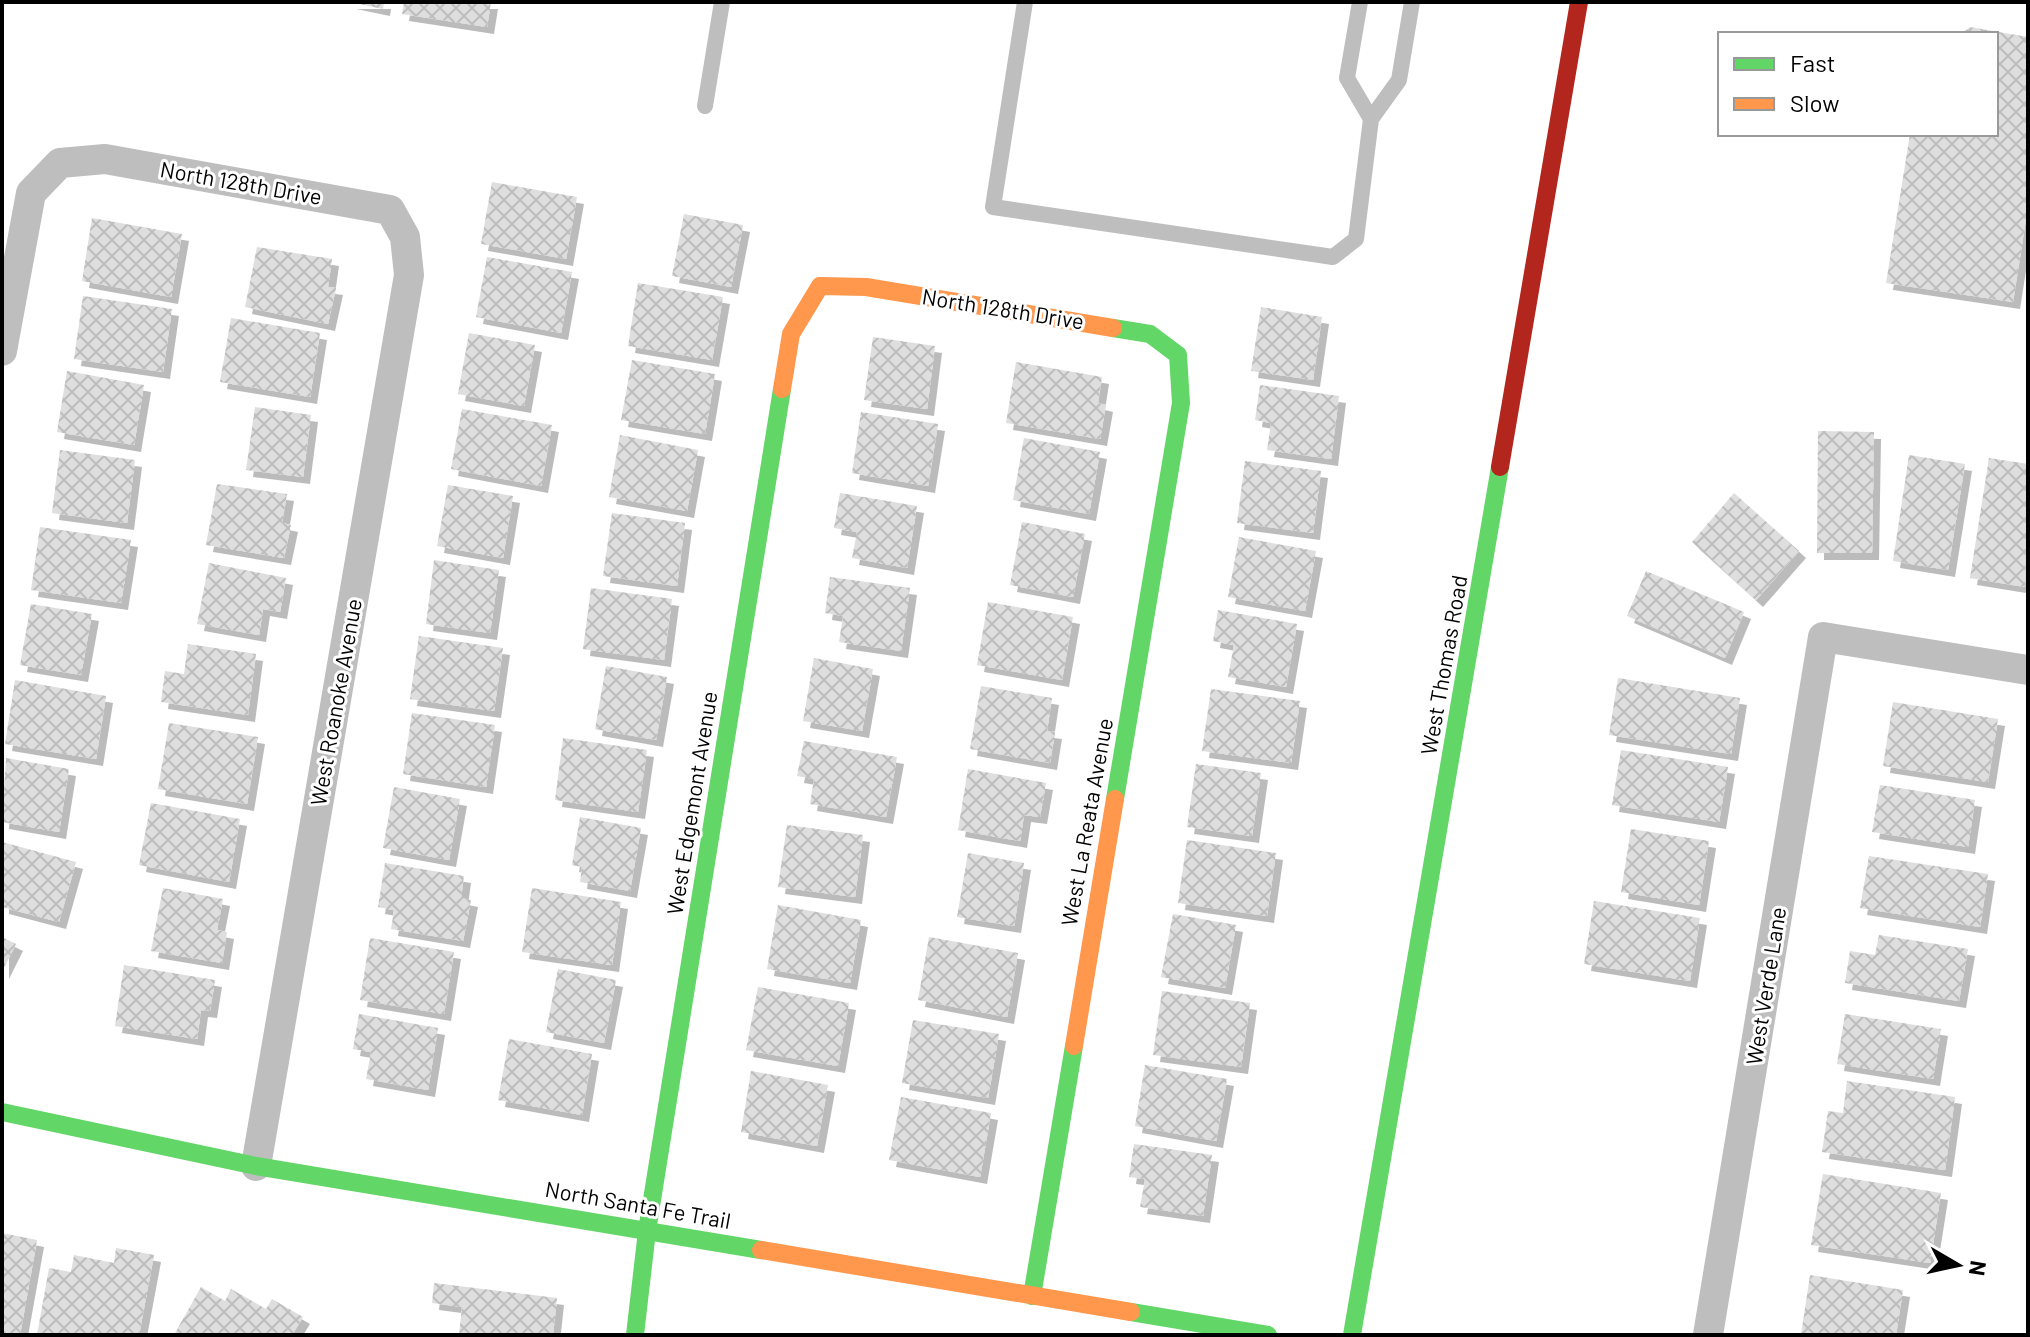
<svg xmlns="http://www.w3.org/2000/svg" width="2030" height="1337" font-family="Barlow,sans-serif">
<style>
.building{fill:url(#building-cross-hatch);filter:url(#shadow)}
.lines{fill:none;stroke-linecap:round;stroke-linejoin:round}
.lane{stroke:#bebebe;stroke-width:16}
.street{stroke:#bebebe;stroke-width:30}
.fast{stroke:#63d668;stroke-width:18}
.slow{stroke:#ff974d;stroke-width:18}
.jam{stroke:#b3261e;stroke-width:18}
.labels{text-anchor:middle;stroke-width:6;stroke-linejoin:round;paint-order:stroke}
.street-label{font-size:22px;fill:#000;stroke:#fff}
</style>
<defs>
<pattern id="building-cross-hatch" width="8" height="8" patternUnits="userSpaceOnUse" patternTransform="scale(2)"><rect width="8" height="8" fill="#dedede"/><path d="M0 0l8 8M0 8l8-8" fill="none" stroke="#bdbdbd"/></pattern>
<filter id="shadow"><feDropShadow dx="7" dy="7" stdDeviation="0" flood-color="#0004"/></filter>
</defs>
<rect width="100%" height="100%" fill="#fff"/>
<g class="building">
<polygon points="349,2 384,2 383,9"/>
<polygon points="404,2 491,2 487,27 402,14"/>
<polygon points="1970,27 2028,37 2028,206 2013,302 1886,283 1910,134 1996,134 1996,34 1961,34"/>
<polygon points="492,182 577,197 566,259 481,244"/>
<polygon points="684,214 743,225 731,287 672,276"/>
<polygon points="92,218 182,234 171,297 82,281"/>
<polygon points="257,247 332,259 328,287 336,288 328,324 245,307"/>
<polygon points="487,257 572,272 561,333 476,317"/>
<polygon points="638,283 723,297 712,360 628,346"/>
<polygon points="83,296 172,309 163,372 74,359"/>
<polygon points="1261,307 1322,317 1313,380 1251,371"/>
<polygon points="231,318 320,333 310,397 220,382"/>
<polygon points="469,333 535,345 524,406 458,394"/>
<polygon points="873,337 935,346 927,409 864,400"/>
<polygon points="632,360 715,374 705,434 621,420"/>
<polygon points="1016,362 1102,377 1098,403 1106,405 1100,439 1006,423"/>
<polygon points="67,371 144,385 134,445 57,432"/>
<polygon points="1260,385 1339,396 1331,459 1267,450 1271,423 1255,420"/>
<polygon points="255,407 311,415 303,477 246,470"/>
<polygon points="462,409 552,425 541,486 451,469"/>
<polygon points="861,412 938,424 928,486 852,473"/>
<polygon points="1818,431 1874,432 1872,553 1817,553"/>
<polygon points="620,435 698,450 687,511 609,497"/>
<polygon points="1024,438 1100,452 1089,514 1013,500"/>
<polygon points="60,450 135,460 127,523 52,513"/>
<polygon points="1909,455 1965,464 1948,570 1893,561"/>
<polygon points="1989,458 2028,464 2025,587 1970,578"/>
<polygon points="1245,461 1321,471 1313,533 1237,523"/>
<polygon points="217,484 287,494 282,523 291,525 284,558 206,545"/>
<polygon points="448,485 513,496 503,558 437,546"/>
<polygon points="840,493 917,506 907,568 852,558 857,532 834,528"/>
<polygon points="1734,493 1799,551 1756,600 1692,542"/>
<polygon points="612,513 685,523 677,586 603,576"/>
<polygon points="1022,522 1085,534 1073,597 1010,585"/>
<polygon points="40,527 131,540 121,603 31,590"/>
<polygon points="1239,537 1316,551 1305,611 1228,597"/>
<polygon points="434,560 499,570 490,633 426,624"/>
<polygon points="209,563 286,578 280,612 263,609 259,635 197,624"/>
<polygon points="1646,571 1744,612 1725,658 1627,616"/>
<polygon points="830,577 910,588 901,651 839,642 843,616 825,613"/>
<polygon points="591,588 672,599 664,660 583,649"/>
<polygon points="988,602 1073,617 1062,680 977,665"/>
<polygon points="31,604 92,614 81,675 20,665"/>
<polygon points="1218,610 1297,624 1286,687 1228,677 1234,645 1213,641"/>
<polygon points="419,636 503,648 494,711 410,699"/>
<polygon points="188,644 256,654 248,715 161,702 165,671 184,674"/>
<polygon points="814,658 873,669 862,731 803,721"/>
<polygon points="606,666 667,677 656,740 595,729"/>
<polygon points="1618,678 1740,698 1731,754 1609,735"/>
<polygon points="15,680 106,696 96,759 5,744"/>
<polygon points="981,686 1052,698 1047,731 1055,732 1050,763 970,749"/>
<polygon points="1211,689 1300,701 1291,763 1202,751"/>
<polygon points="1893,702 1998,719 1988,782 1883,766"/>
<polygon points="412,713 495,725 486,787 403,774"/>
<polygon points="169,723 258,737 247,804 158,789"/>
<polygon points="563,738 647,750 638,812 555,800"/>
<polygon points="804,741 897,757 886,817 810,804 814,779 797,776"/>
<polygon points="1621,750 1728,767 1719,822 1612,805"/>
<polygon points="6,758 69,769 59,832 2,822"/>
<polygon points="1196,764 1261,773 1252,836 1187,827"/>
<polygon points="968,769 1046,783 1040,817 1024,815 1020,841 958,830"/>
<polygon points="1880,785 1975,800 1968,847 1872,832"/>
<polygon points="394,787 460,799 449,860 383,848"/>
<polygon points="151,803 240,819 229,882 139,865"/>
<polygon points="580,817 641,828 630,891 580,882 582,867 572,865"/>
<polygon points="787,825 863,835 855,897 778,887"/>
<polygon points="1631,829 1709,841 1699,905 1621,892"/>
<polygon points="1187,840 1276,853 1267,916 1178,903"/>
<polygon points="2,842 76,862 59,922 2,907"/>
<polygon points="968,853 1024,863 1014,926 957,917"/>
<polygon points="1869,856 1988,874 1980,927 1860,908"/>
<polygon points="385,863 464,876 461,898 471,900 463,941 391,929 394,910 378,907"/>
<polygon points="163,888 223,899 217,930 227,932 222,963 151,951"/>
<polygon points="532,888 621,902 612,965 522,952"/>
<polygon points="1594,901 1700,918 1690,981 1584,964"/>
<polygon points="778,905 861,920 850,983 767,969"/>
<polygon points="1173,914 1236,925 1225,988 1161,977"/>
<polygon points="1879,935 1968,949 1959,1001 1845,983 1850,951 1875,955"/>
<polygon points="2,937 16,944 2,972"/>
<polygon points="929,937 1018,953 1007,1017 918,1000"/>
<polygon points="370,938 454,952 444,1014 360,1000"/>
<polygon points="124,965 215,980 210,1011 201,1010 197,1039 115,1026"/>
<polygon points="558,969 616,980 604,1043 546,1032"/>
<polygon points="758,987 849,1003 838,1066 746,1050"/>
<polygon points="1162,991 1250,1003 1241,1067 1153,1055"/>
<polygon points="359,1014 438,1028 428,1090 366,1079 371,1052 353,1049"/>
<polygon points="1845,1014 1941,1029 1933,1079 1837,1064"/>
<polygon points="913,1020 999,1034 988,1098 902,1083"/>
<polygon points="509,1039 592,1054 582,1115 498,1100"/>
<polygon points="1145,1065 1227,1079 1216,1141 1135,1126"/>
<polygon points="751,1071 828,1085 817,1146 741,1132"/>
<polygon points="1847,1081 1955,1097 1945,1170 1822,1152 1828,1111 1843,1113"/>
<polygon points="901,1097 991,1113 980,1177 889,1160"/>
<polygon points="1134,1144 1212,1155 1203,1216 1140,1207 1145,1179 1129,1177"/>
<polygon points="1823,1174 1941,1193 1930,1263 1811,1245"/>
<polygon points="2,1233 37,1240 20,1335 2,1335"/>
<polygon points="116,1248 154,1255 139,1335 37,1335 49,1268 71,1272 74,1255 114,1263"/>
<polygon points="1810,1275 1903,1290 1896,1335 1801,1335"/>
<polygon points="434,1283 557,1298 553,1335 459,1335 462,1307 432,1303"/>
<polygon points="201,1287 225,1301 231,1289 266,1309 272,1299 303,1317 292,1335 174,1335"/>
</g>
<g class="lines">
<g class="lane">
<polyline points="1025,2 993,207 1333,257 1356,239 1371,119 1399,80 1412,2"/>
<polyline points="1360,2 1347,78 1371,119"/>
<polyline points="705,106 722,2"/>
</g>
<g class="street">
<polyline points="2,351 31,193 60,163 105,159 390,210 405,237 409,275 256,1166"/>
<polyline points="1708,1335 1823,637 2028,670"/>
</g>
<g class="fast">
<polyline points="1113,328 1150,334 1178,355 1181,403 1115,799"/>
<polyline points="2,1112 256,1166 761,1250"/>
<polyline points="1032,1296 1074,1046"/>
<polyline points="1131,1312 1268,1335"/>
<polyline points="635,1335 647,1231 782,389"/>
<polyline points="1352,1335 1500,467"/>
</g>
<g class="slow">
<polyline points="782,389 791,334 820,286 866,287 1113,328"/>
<polyline points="1074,1046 1115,799"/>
<polyline points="761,1250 1131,1312"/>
</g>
<polyline class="jam" points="1500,467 1579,2"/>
</g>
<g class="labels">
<g class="street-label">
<text transform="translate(241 183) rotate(10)" y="8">North 128th Drive</text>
<text transform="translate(1003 309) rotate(9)" y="8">North 128th Drive</text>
<text transform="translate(1444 665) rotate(-80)" y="8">West Thomas Road</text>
<text transform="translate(336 702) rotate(-80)" y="8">West Roanoke Avenue</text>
<text transform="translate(692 803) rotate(-81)" y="8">West Edgemont Avenue</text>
<text transform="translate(1087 822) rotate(-80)" y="8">West La Reata Avenue</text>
<text transform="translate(1766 986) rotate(-81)" y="8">West Verde Lane</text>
<text transform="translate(638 1205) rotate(10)" y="8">North Santa Fe Trail</text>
</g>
</g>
<rect width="2030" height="1337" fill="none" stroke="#000000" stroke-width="8"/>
<rect x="1718" y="32" width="280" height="104" fill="#ffffff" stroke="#999999" stroke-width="2"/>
<rect x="1734" y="58" width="40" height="12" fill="#63d668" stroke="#999999" stroke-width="2"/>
<text x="1790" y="72" font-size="24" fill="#000000">Fast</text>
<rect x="1734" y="98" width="40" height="12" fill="#ff974d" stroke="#999999" stroke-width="2"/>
<text x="1790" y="112" font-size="24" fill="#000000">Slow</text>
<g transform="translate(1958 1265) rotate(99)" stroke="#ffffff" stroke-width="6" paint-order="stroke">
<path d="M0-6L14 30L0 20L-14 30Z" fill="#000000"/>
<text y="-12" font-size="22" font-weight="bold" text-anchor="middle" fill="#000000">N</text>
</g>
</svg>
